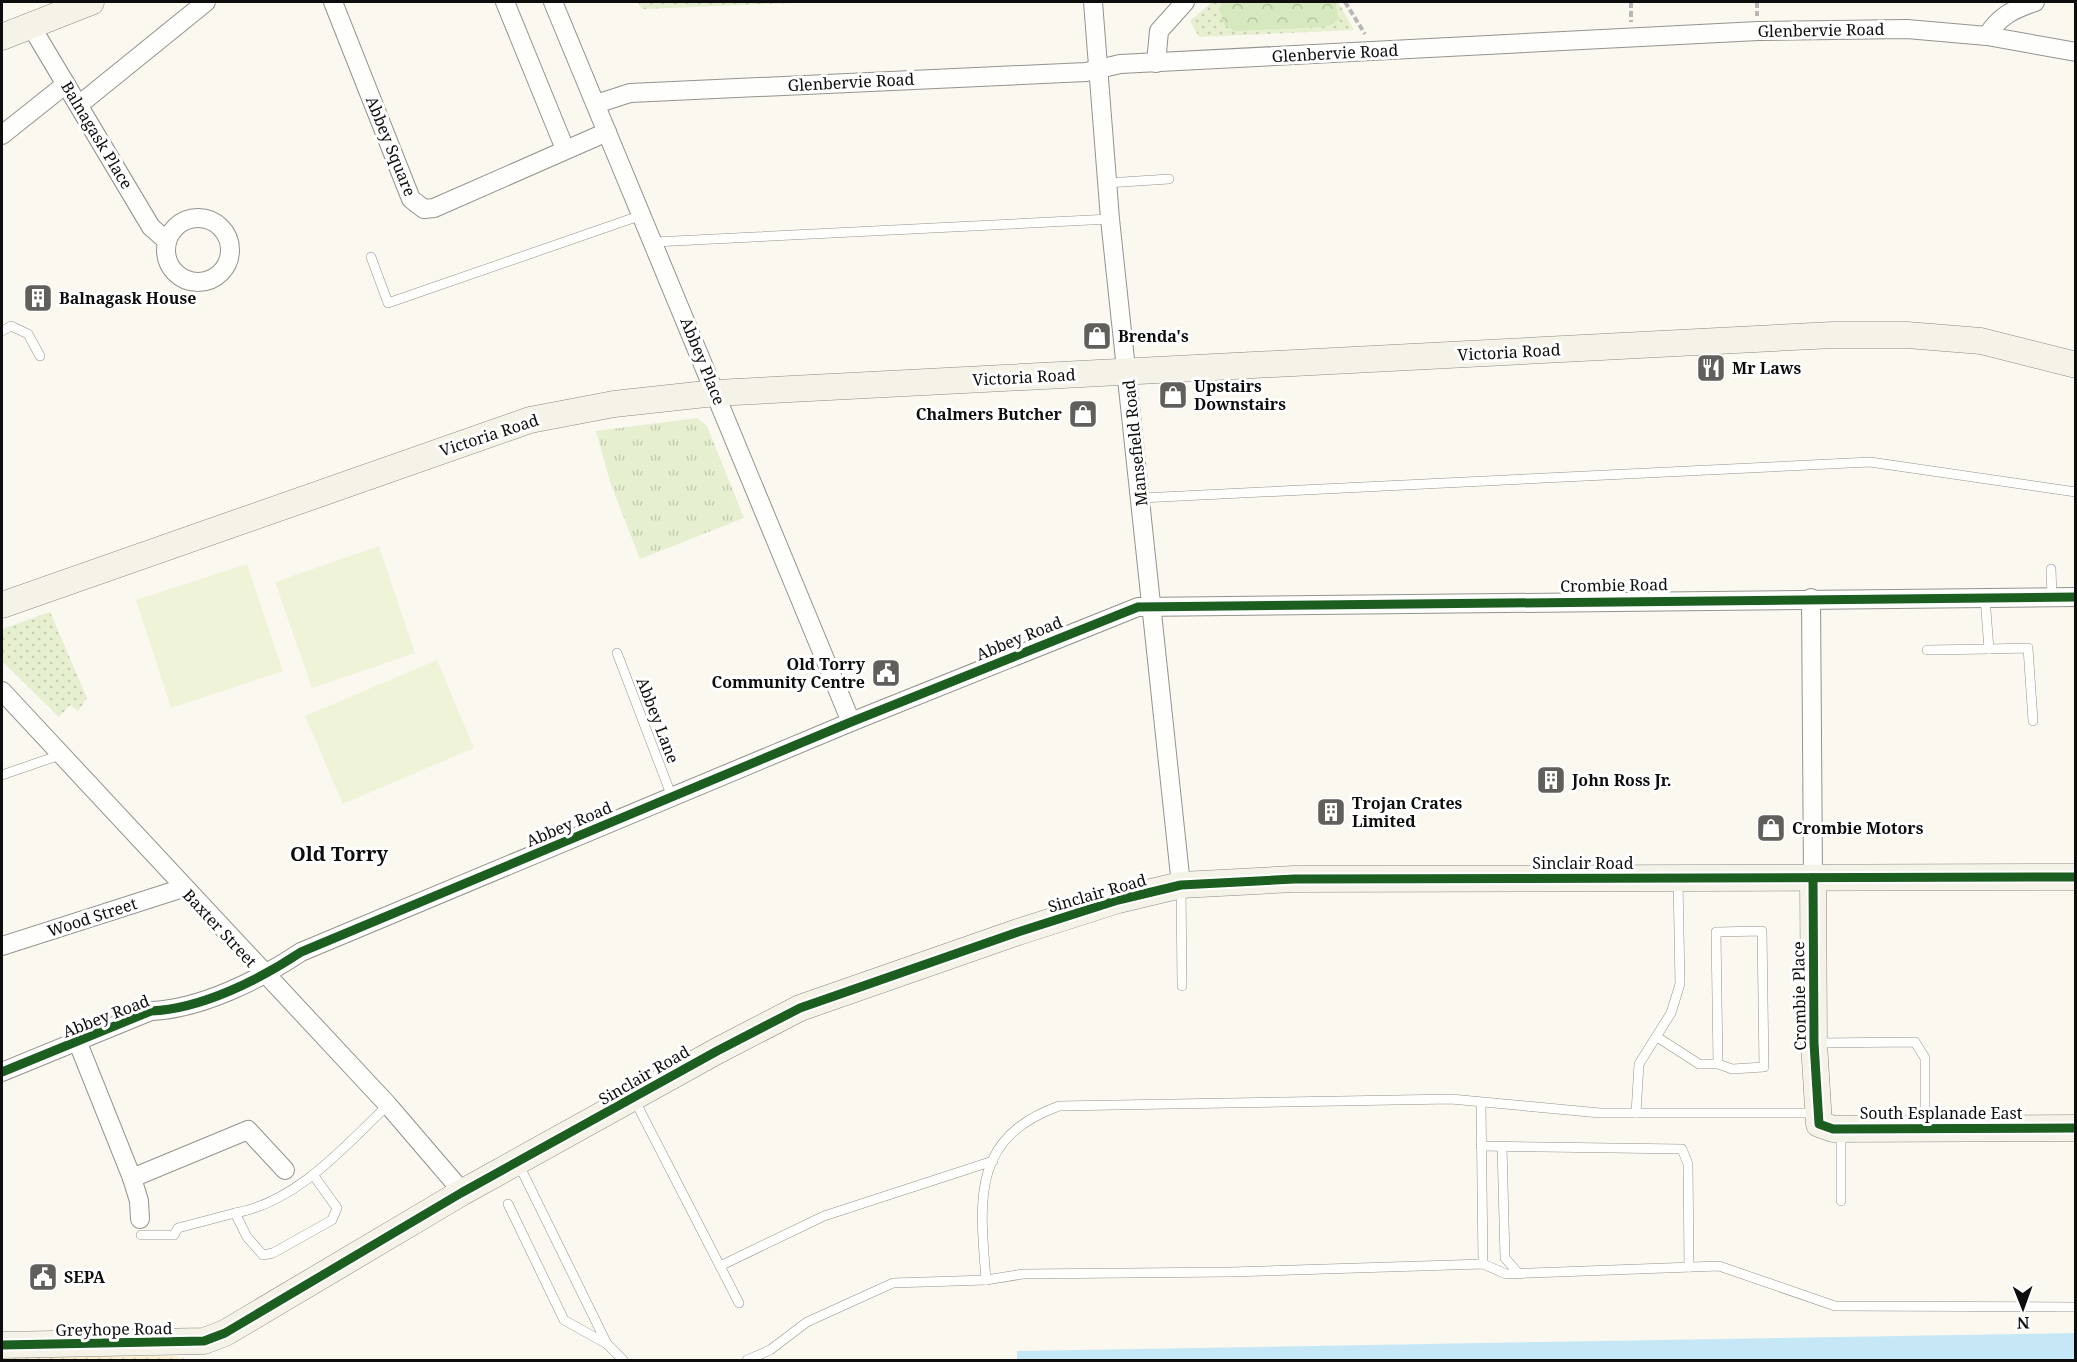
<svg xmlns="http://www.w3.org/2000/svg" width="2077" height="1362" font-family="'Noto Serif',serif">
<style>
.grass{fill:url(#grass-dots)}
.forest{fill:url(#forest-crowns)}
.sand{fill:url(#sand-dots)}
.park{fill:url(#park-tufts)}
.pitch{fill:#eff4d9}
.water{fill:#c6e8f6}
.lines{fill:none;stroke-linecap:round;stroke-linejoin:round}
.lane-casing{stroke:#94938f;stroke-width:10}
.street-casing{stroke:#94938f;stroke-width:20}
.secondary-casing{stroke:#8b8986;stroke-width:27}
.path{stroke:#b8b7b6;stroke-width:4;stroke-dasharray:6 3;stroke-linecap:butt}
.lane{stroke:#fefefd;stroke-width:9}
.street{stroke:#fefefd;stroke-width:18}
.secondary{stroke:#f5f3e8;stroke-width:26}
.cycleway-casing{stroke:#fff;stroke-width:13}
.cycleway{stroke:#1b5e20;stroke-width:9}
.labels{text-anchor:middle;stroke-width:6;stroke-linejoin:round;paint-order:stroke}
.street-label{font-size:16px;fill:#0d0d0d;stroke:#fff}
.poi-label{font-size:16px;font-weight:bold;fill:#0d0d0d;stroke:#fff;text-anchor:start}
.quarter-label{font-size:20px;font-weight:bold;fill:#0d0d0d;stroke:#fff}
</style>
<defs>
<pattern id="grass-dots" width="8" height="8" patternUnits="userSpaceOnUse" patternTransform="scale(1.5)"><rect width="8" height="8" fill="#e6f0d0"/><path d="M2 2h.1M6 6h.1" fill="none" stroke="#c4cdb1" stroke-width="1.8" stroke-linecap="round"/></pattern>
<pattern id="forest-crowns" width="20" height="18" patternUnits="userSpaceOnUse" patternTransform="scale(1.5)"><rect width="20" height="18" fill="#d6e8bd"/><path d="M2 6a3 3 0 1 1 6 0M12 15a3 3 0 1 1 6 0" fill="none" stroke="#b6c6a1"/></pattern>
<pattern id="sand-dots" width="8" height="8" patternUnits="userSpaceOnUse" patternTransform="scale(1.5)"><rect width="8" height="8" fill="#fcf0d1"/><path d="M2 2h.1M6 6h.1" fill="none" stroke="#d7cdb2" stroke-width="1.8" stroke-linecap="round"/></pattern>
<pattern id="park-tufts" width="24" height="20" patternUnits="userSpaceOnUse" patternTransform="scale(1.5)"><rect width="24" height="20" fill="#e6f0d0"/><path d="M3 7l-1-3M5 7V3M7 7l1-3M15 17l-1-3M17 17v-4M19 17l1-3" fill="none" stroke="#c4cdb1"/></pattern>
</defs>
<rect width="100%" height="100%" fill="#fbf8f0"/>
<g class="grass">
<polygon points="638,2 820,2 642,9"/>
<polygon points="1212,2 1338,2 1354,30 1199,37 1190,21"/>
<polygon points="50,612 87,698 78,711 70,705 59,717 2,661 2,629"/>
</g>
<polygon class="forest" points="1222,2 1335,2 1339,19 1331,25 1322,27 1235,31 1224,25 1219,9"/>
<polygon class="sand" points="110,1355 173,1356 190,1360 2,1360 2,1357"/>
<polygon class="park" points="697,418 707,426 744,518 640,559 610,482 596,431"/>
<g class="pitch">
<polygon points="379,546 415,653 312,688 275,582"/>
<polygon points="247,564 283,671 171,708 136,600"/>
<polygon points="437,660 474,748 343,804 305,716"/>
</g>
<polygon class="water" points="2075,1333 2075,1360 1017,1360 1017,1351"/>
<g class="lines">
<g class="lane-casing">
<g id="lane">
<polyline points="1107,183 1169,179"/>
<polyline points="654,242 1110,219"/>
<polyline points="371,257 388,303 642,215"/>
<polyline points="2,331 11,326 28,334 40,356"/>
<polyline points="1141,498 1870,462 2076,492"/>
<polyline points="2051,569 2052,597"/>
<polyline points="1985,598 1989,649 2028,648 2033,721"/>
<polyline points="1927,650 1989,649"/>
<polyline points="617,653 672,797"/>
<polyline points="2,775 60,755"/>
<polyline points="1678,880 1680,984 1671,1013 1639,1064 1636,1113 1816,1113"/>
<polyline points="1181,886 1182,986"/>
<polyline points="1657,1037 1699,1064 1718,1064 1732,1069 1764,1067 1762,931 1716,932 1718,1064"/>
<polyline points="1816,1043 1915,1042 1925,1058 1925,1127"/>
<polyline points="634,1099 739,1303"/>
<polyline points="1481,1103 1483,1264"/>
<polyline points="1841,1131 1841,1201"/>
<polyline points="1481,1146 1682,1149 1688,1164 1689,1267"/>
<polyline points="1502,1146 1505,1258 1519,1274"/>
<polyline points="518,1163 607,1344"/>
<path d="M314 1176 337 1208 332 1220 273 1253 263 1255 247 1237 235 1213C297 1202 344 1147 388 1105"/>
<polyline points="508,1204 564,1320 607,1344 623,1360"/>
<polyline points="141,1235 174,1235 178,1228 235,1213"/>
<polyline points="720,1266 824,1216 993,1161"/>
<path d="M986 1280C980 1202 970 1138 1059 1106L1451 1099 1600 1113H1636"/>
<polyline points="747,1360 770,1350 807,1322 893,1283 986,1280 1023,1274 1231,1272 1483,1264 1506,1274 1719,1266 1835,1306 2076,1307"/>
</g>
</g>
<g class="street-casing">
<g id="street">
<polyline points="333,2 411,199 424,209 434,208 607,132"/>
<polyline points="505,2 565,149"/>
<polyline points="553,2 851,722"/>
<polyline points="1093,2 1110,219 1181,885"/>
<polyline points="31,26 151,227 167,241"/>
<path d="M1987 36C1999 16 2014 9 2035 2"/>
<polyline points="1156,63 1159,31 1185,2"/>
<polyline points="80,104 206,2"/>
<polyline points="596,104 630,93 1086,72 1120,64 1758,31 1907,29 1987,36 2076,52"/>
<polyline points="2,135 66,84"/>
<circle cx="198" cy="250" r="32"/>
<polyline points="1811,598 1813,878"/>
<polyline points="2,691 388,1105 454,1182 461,1193"/>
<polyline points="2,946 183,888"/>
<polyline points="78,1043 132,1178 248,1130 285,1170"/>
<path d="M2 1072 151 1011C201 1009 259 980 301 952L851 722 1138 607 2076 597"/>
<polyline points="132,1178 139,1201 140,1219"/>
</g>
</g>
<g class="secondary-casing">
<g id="secondary">
<polyline points="2,37 91,2"/>
<polyline points="2,605 530,420 614,404 715,393 1833,335 1907,335 1981,341 2076,365"/>
<polyline points="1813,878 1814,1043 1819,1124 1833,1129 2076,1128"/>
<polyline points="2,1345 204,1341 225,1333 461,1193 717,1051 800,1008 1018,932 1118,900 1181,885 1294,879 2076,877"/>
</g>
</g>
<g class="path">
<polyline points="1345,2 1365,34"/>
<polyline points="1631,2 1631,22"/>
<polyline points="1757,2 1757,16"/>
</g>
<use href="#lane" class="lane"/>
<use href="#street" class="street"/>
<use href="#secondary" class="secondary"/>
<g class="cycleway-casing">
<g id="cycleway">
<polyline points="1813,878 1814,1043 1819,1124 1833,1129 2076,1128"/>
<path d="M2 1072 151 1011C201 1009 259 980 301 952L851 722 1138 607 2076 597"/>
<polyline points="2,1345 204,1341 225,1333 461,1193 717,1051 800,1008 1018,932 1118,900 1181,885 1294,879 2076,877"/>
</g>
</g>
<use href="#cycleway" class="cycleway"/>
</g>
<defs>
<g id="building-square" transform="scale(1.5)"><rect x="-9" y="-9" width="18" height="18" rx="4" fill="#605f5c" stroke="#fff"/><path d="M-4-6H4V6H1V3H-1V6H-4ZM-2.5-4.3h1.7v1.8h-1.7ZM.8-4.3h1.7v1.8H.8ZM-2.5-1h1.7V.8h-1.7ZM.8-1h1.7V.8H.8Z" fill="#fff"/></g>
<g id="shop-square" transform="scale(1.5)"><rect x="-9" y="-9" width="18" height="18" rx="4" fill="#605f5c" stroke="#fff"/><path d="M-5-2.5h2.3a2.7 3.5 0 0 1 5.4 0H5L5.5 6h-11ZM-1.5-2.5h3a1.5 2.3 0 0 0-3 0Z" fill="#fff"/></g>
<g id="restaurant-square" transform="scale(1.5)"><rect x="-9" y="-9" width="18" height="18" rx="4" fill="#605f5c" stroke="#fff"/><path d="M-5-6h1v4h1v-4h1v4h1v-4h1v5L-1.5 .5V6h-2V.5L-5-1ZM5-6V6H3V1.5H1.5Q1.5-4 5-6Z" fill="#fff"/></g>
<g id="civic-square" transform="scale(1.5)"><rect x="-9" y="-9" width="18" height="18" rx="4" fill="#605f5c" stroke="#fff"/><path d="M-.6-6.5H3V-4.5H.6V-3L4-1V1h2V6H-6V1h2V-1L-.6-3ZM-1.2 2.5V6h2.4V2.5Z" fill="#fff"/></g>
</defs>
<g fill-rule="evenodd">
<use href="#building-square" x="38" y="298"/>
<use href="#shop-square" x="1097" y="336"/>
<use href="#restaurant-square" x="1711" y="368"/>
<use href="#shop-square" x="1173" y="395"/>
<use href="#shop-square" x="1083" y="414"/>
<use href="#civic-square" x="886" y="673"/>
<use href="#building-square" x="1551" y="780"/>
<use href="#building-square" x="1331" y="812"/>
<use href="#shop-square" x="1771" y="828"/>
<use href="#civic-square" x="43" y="1277"/>
</g>
<g class="labels">
<g class="street-label">
<text transform="translate(1821 30) rotate(-1)" y="6">Glenbervie Road</text>
<text transform="translate(1335 53) rotate(-3)" y="6">Glenbervie Road</text>
<text transform="translate(851 82) rotate(-3)" y="6">Glenbervie Road</text>
<text transform="translate(97 135) rotate(59)" y="6">Balnagask Place</text>
<text transform="translate(391 146) rotate(68)" y="6">Abbey Square</text>
<text transform="translate(1509 352) rotate(-3)" y="6">Victoria Road</text>
<text transform="translate(703 361) rotate(68)" y="6">Abbey Place</text>
<text transform="translate(1024 377) rotate(-3)" y="6">Victoria Road</text>
<text transform="translate(489 435) rotate(-18)" y="6">Victoria Road</text>
<text transform="translate(1135 443) rotate(-96)" y="6">Mansefield Road</text>
<text transform="translate(1614 585) rotate(-1)" y="6">Crombie Road</text>
<text transform="translate(1019 638) rotate(-22)" y="6">Abbey Road</text>
<text transform="translate(658 720) rotate(69)" y="6">Abbey Lane</text>
<text transform="translate(569 824) rotate(-23)" y="6">Abbey Road</text>
<text x="1583" y="869">Sinclair Road</text>
<text transform="translate(1097 893) rotate(-16)" y="6">Sinclair Road</text>
<text transform="translate(92 917) rotate(-18)" y="6">Wood Street</text>
<text transform="translate(220 928) rotate(47)" y="6">Baxter Street</text>
<text transform="translate(1799 996) rotate(-91)" y="6">Crombie Place</text>
<text transform="translate(106 1016) rotate(-21)" y="6">Abbey Road</text>
<text transform="translate(644 1075) rotate(-30)" y="6">Sinclair Road</text>
<text x="1941" y="1119">South Esplanade East</text>
<text transform="translate(114 1329) rotate(-1)" y="6">Greyhope Road</text>
</g>
<g class="poi-label">
<text x="59" y="304">Balnagask House</text>
<text x="1118" y="342">Brenda's</text>
<text x="1732" y="374">Mr Laws</text>
<text x="1194" y="392">Upstairs<tspan x="1194" dy="18">Downstairs</tspan></text>
<text x="1062" y="420" text-anchor="end">Chalmers Butcher</text>
<text x="865" y="670" text-anchor="end">Old Torry<tspan x="865" dy="18">Community Centre</tspan></text>
<text x="1572" y="786">John Ross Jr.</text>
<text x="1352" y="809">Trojan Crates<tspan x="1352" dy="18">Limited</tspan></text>
<text x="1792" y="834">Crombie Motors</text>
<text x="64" y="1283">SEPA</text>
</g>
<g class="quarter-label">
<text x="339" y="861">Old Torry</text>
</g>
</g>
<rect width="2077" height="1362" fill="none" stroke="#0d0d0d" stroke-width="6"/>
<g transform="translate(2023 1308) rotate(179)" stroke="#ffffff" stroke-width="4.5" paint-order="stroke">
<path d="M0-4.5L10 22L0 15L-10 22Z" fill="#0d0d0d"/>
<text y="-9" font-size="16" font-weight="bold" text-anchor="middle" fill="#0d0d0d">N</text>
</g>
</svg>
